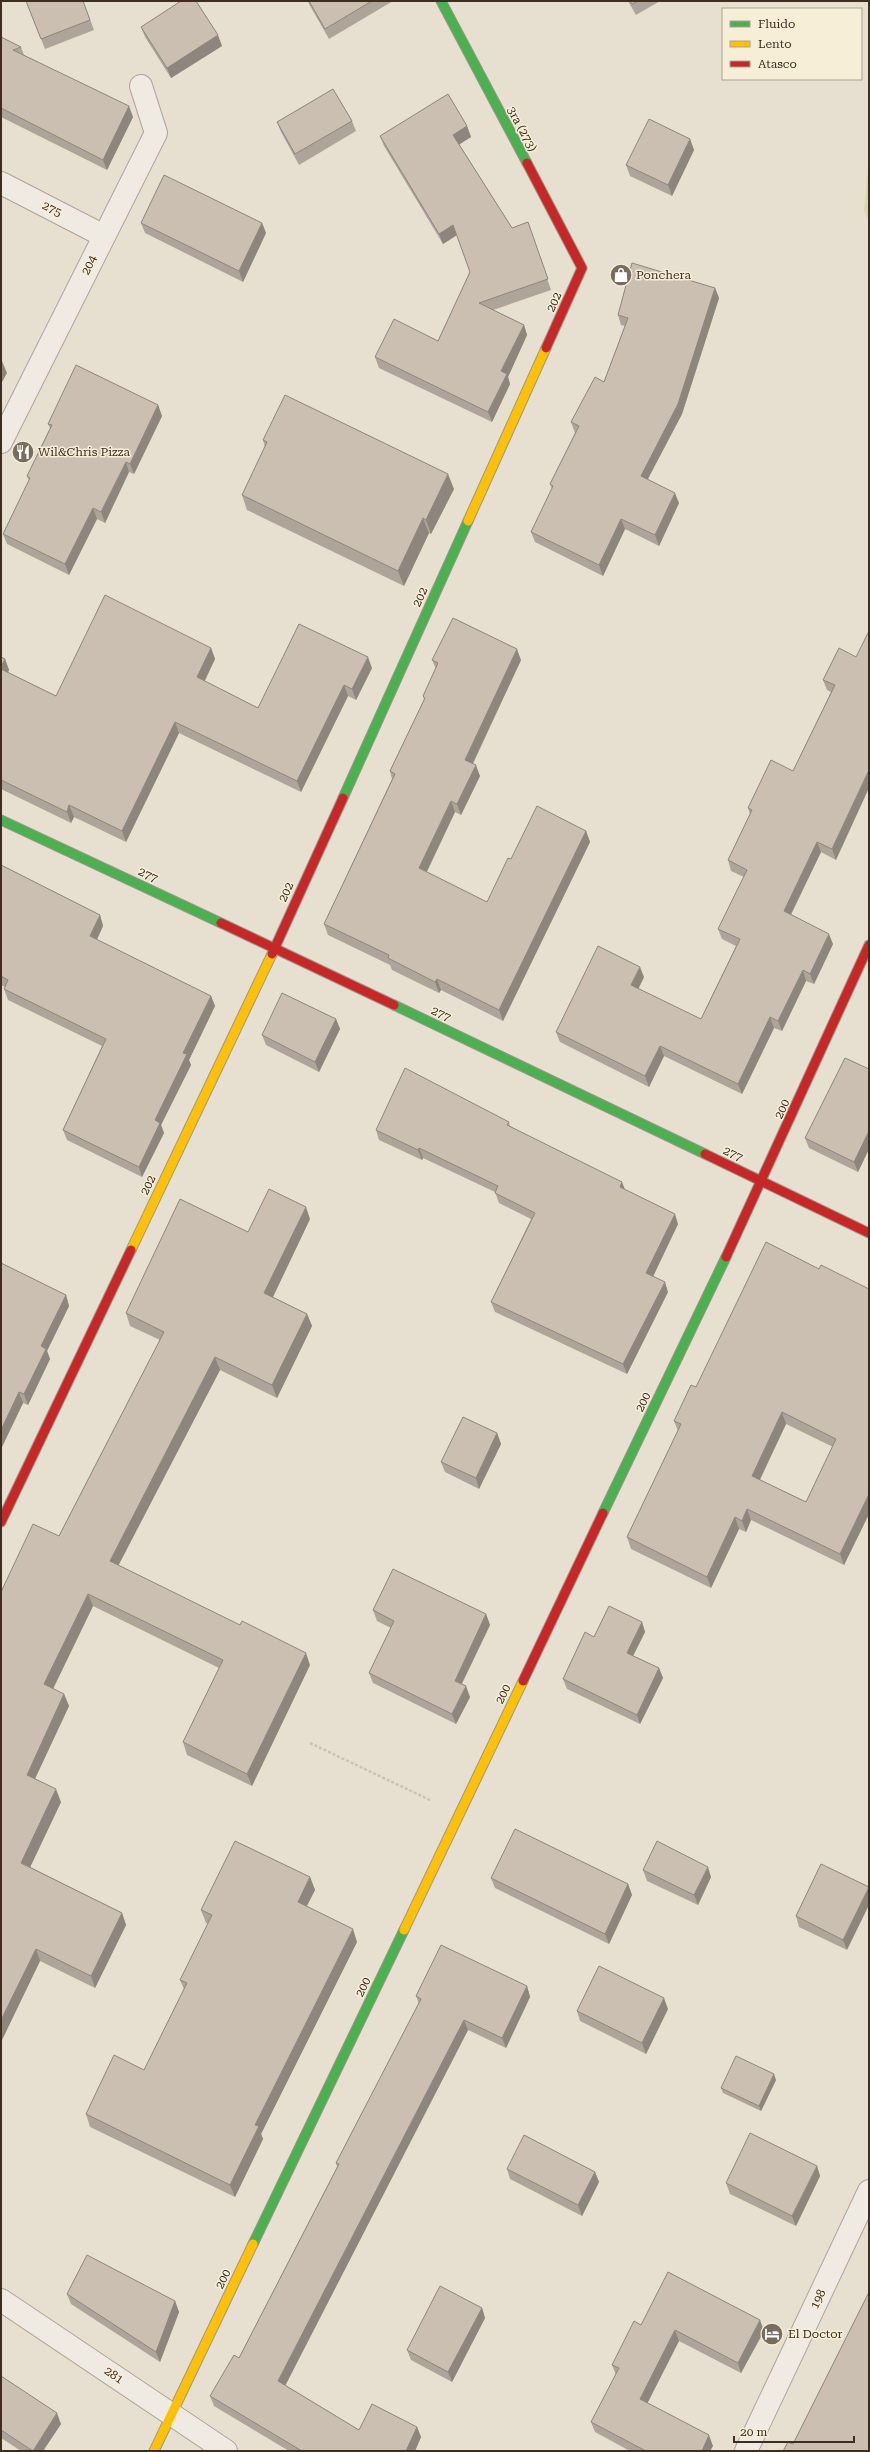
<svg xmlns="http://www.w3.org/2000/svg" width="870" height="2452" font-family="'Roboto Serif',serif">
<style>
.green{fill:#d6d7b3}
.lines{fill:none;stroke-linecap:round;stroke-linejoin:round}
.street-casing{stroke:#ada599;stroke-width:24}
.fast-casing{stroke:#9c958a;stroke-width:11}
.slow-casing{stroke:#9c958a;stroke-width:11}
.jam-casing{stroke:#9c958a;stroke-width:11}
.path{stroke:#c8c2b9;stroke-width:2.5;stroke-dasharray:3 2;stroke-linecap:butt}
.street{stroke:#efebe3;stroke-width:22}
.fast{stroke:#4caf50;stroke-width:9}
.slow{stroke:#ffc107;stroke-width:9}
.jam{stroke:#c62828;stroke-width:9}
.wall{fill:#afa499;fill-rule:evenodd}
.shaded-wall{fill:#8e867d}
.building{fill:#cbbfb2;stroke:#8e867d;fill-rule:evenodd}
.labels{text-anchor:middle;stroke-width:3;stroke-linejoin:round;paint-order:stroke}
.street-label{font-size:12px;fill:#3d2e20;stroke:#f7eed8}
.poi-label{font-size:12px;fill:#3d2e20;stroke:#f7eed8;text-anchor:start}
</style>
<rect width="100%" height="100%" fill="#e7e0d1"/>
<polygon class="green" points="869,158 869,221 864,212"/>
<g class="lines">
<g class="street-casing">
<g id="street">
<polyline points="1,183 104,236"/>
<polyline points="1,442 156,133 141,86"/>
<polyline points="1,2300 226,2451"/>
<polyline points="746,2451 869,2191"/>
</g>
</g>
<g class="fast-casing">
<g id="fast">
<polyline points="441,1 527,163"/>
<polyline points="343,798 468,521"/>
<polyline points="1,820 221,923"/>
<polyline points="394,1005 705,1154"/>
<polyline points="603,1513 726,1257"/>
<polyline points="253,2244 404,1930"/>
</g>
</g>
<g class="slow-casing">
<g id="slow">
<polyline points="468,521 546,348"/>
<polyline points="131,1250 272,954"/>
<polyline points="404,1930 523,1681"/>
<polyline points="154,2451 253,2244"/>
</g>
</g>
<g class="jam-casing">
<g id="jam">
<polyline points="527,163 582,268 546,348"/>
<polyline points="221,923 394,1005"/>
<polyline points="272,954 343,798"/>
<polyline points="705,1154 869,1233"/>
<polyline points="726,1257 869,945"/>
<polyline points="1,1522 131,1250"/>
<polyline points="523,1681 603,1513"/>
</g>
</g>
<polyline class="path" points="310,1743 430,1800"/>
<use href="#street" class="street"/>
<use href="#fast" class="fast"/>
<use href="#slow" class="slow"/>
<use href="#jam" class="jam"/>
</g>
<g class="wall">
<polygon points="26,1 83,1 94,30 45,49"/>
<polygon points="308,1 393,1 329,39 309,4"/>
<polygon points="628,1 660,1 636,15"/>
<polygon points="141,27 222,46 171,78 145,37"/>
<polygon points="1,37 21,47 24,55 133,117 107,170 1,117"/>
<polygon points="352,121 356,131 299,165 281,132 277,122"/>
<polygon points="467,126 471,137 459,144 512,228 528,222 551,290 493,310 524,325 527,335 508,377 510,384 492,422 379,368 375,357 438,341 470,272 457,235 443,244 384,146 380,136"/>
<polygon points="690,139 694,150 672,196 630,176 626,165"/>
<polygon points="141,223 262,223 266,233 243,282 145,233"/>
<polygon points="715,288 719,298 682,414 648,479 679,503 659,546 625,529 603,576 535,542 531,532 552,489 550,484 575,433 571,422 604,382 625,326 621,325 618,315"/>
<polygon points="158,405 162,416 134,474 129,472 105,523 97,519 69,575 7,544 3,534 29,481 27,476 50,428 48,424"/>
<polygon points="263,440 454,489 431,534 429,533 404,586 247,510 242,495 265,447"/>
<polygon points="211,648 215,659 204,681 258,708 372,668 356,700 348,696 301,792 179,733 126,842 74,817 71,823 1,789 1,657 5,659 9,670 8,673 56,696"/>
<polygon points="839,648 836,860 821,852 791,915 833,944 814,984 806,981 782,1031 774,1028 742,1094 664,1056 649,1087 560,1042 556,1032 644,977 638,989 701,1019 736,946 722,939 718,929 744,877 731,871 728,860 750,814 748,808 793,771 831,692 827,690 823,680"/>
<polygon points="432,660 521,660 473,764 480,776 461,815 455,812 427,872 487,902 511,859 586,831 590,842 503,1021 441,990 439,993 392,970 390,965 328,935 324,924 392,779 390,771 424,700 423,696 436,669"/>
<polygon points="1,865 100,915 103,926 97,940 211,996 215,1006 189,1060 191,1065 161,1125 164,1133 142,1177 67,1140 63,1130 102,1046 8,1000 4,989 5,987 1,985"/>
<polygon points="336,1019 340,1029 319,1072 266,1045 262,1035"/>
<polygon points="869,1069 869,1149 858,1172 809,1148 805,1138"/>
<polygon points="509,1122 510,1126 625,1190 678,1224 653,1276 668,1292 627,1374 495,1312 491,1302 531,1219 499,1203 495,1192 423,1158 422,1160 379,1140 376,1130"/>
<polygon points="310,1219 273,1297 307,1314 312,1326 277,1398 220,1370 118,1565 310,1665 252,1786 187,1755 183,1742 219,1668 93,1606 53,1689 64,1694 69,1706 35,1779 61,1802 30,1867 122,1913 126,1925 95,1988 40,1961 1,2042 59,1536 160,1340 130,1326 126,1313 248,1232"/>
<polygon points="1,1263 66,1295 69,1306 47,1351 50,1359 28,1405 23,1403 1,1449"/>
<path d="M819 1269 869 1289V1514L844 1565 751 1520 746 1532 739 1529 711 1588 631 1549 627 1537 678 1431 674 1421 696 1387ZM786 1424 833 1447 806 1502 760 1480Z"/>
<polygon points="497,1433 501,1444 479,1489 445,1472 441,1462"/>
<polygon points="373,1610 486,1614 490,1625 462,1684 470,1697 456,1724 373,1683 369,1673 391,1628 377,1621"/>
<polygon points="642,1622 645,1632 633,1656 659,1668 663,1678 640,1724 567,1689 563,1679 594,1637"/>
<polygon points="821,1864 847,1950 799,1927 796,1916"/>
<polygon points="643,1870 711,1877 698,1905 647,1881"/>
<polygon points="310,1877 315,1890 307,1906 357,1942 261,2134 263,2139 235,2197 90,2127 86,2114 144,2070 184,1989 180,1980 208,1924 206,1923 201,1910"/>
<polygon points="491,1878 628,1884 632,1895 609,1944 495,1888"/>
<polygon points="527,1986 530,1997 506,2048 468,2030 285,2385 359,2430 417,2427 421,2437 415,2451 289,2451 214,2406 210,2396 239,2358 337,2167 336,2163 419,2004 416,1996"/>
<polygon points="668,2009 646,2054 580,2021 577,2011"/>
<polygon points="776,2080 761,2111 723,2093 721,2088"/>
<polygon points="817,2166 820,2176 796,2226 730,2194 726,2183"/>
<polygon points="507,2169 595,2172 599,2182 582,2216 510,2179"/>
<polygon points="67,2294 175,2301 179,2312 160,2362 71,2304"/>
<polygon points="482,2308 485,2318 452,2382 411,2360 407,2350"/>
<polygon points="641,2325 764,2331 741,2373 679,2341 647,2403 713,2446 710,2451 630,2451 595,2432 591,2422 616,2375 612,2365"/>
<polygon points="1,2376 61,2424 43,2451 21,2451 1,2438"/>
</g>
<g class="shaded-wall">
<polygon points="218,35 222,46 171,78 167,68"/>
<polygon points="129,106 133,117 107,170 103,160"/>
<polygon points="467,126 471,137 457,146 453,135"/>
<polygon points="690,139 694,150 672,196 668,185"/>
<polygon points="262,223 266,233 243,282 239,271"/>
<polygon points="453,225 457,235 443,244 439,234"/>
<polygon points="715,288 719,298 682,414 644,486 641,476"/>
<polygon points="524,325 527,335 508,377 510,384 492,422 488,412 501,371"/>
<polygon points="2,361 7,373 1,384 1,364"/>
<polygon points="158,405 162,416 134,474 130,464"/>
<polygon points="126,462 129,472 105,523 101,512"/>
<polygon points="448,474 454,489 431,534 426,520"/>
<polygon points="675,493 679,503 659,546 655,535"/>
<polygon points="93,508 97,519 69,575 65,564"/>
<polygon points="423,518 429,533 404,586 398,571"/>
<polygon points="621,519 625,529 603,576 599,565"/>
<polygon points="211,648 215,659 201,689 197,677"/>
<polygon points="517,649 521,660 469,771 465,760"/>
<polygon points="368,657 372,668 356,700 352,689"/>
<polygon points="5,659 9,670 4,680 1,671 1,667"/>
<polygon points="344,685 348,696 301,792 297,781"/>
<polygon points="175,722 179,733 126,842 122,831"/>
<polygon points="476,765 480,776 461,815 457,804"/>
<polygon points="869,770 869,788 836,860 832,849"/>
<polygon points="451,801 455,812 423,879 419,868"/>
<polygon points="69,805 74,817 71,823 67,812"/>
<polygon points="586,831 590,842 503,1021 499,1010"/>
<polygon points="817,842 821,852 787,922 784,911"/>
<polygon points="100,915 103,926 93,947 90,936"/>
<polygon points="829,934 833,944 814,984 810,974"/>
<polygon points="640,967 644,977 635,996 631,985"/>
<polygon points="803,970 806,981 782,1031 778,1021"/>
<polygon points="437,979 441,990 439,993 435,982"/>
<polygon points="211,996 215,1006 189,1060 191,1065 161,1125 164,1133 142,1177 139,1167 155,1120 183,1053"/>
<polygon points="770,1017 774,1028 742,1094 738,1084"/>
<polygon points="336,1019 340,1029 319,1072 315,1062"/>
<polygon points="660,1046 664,1056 649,1087 645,1076"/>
<polygon points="869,1131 869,1149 858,1172 854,1162"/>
<polygon points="419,1148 423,1158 422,1160 418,1150"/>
<polygon points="622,1182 626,1192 620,1187"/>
<polygon points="306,1207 310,1219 269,1305 264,1293"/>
<polygon points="675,1214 678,1224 650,1283 646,1273"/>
<polygon points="665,1282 668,1292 627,1374 623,1364"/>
<polygon points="66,1295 69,1306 47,1351 50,1359 28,1405 24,1394 41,1346"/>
<polygon points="307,1314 312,1326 277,1398 272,1385"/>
<polygon points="215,1357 220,1370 114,1574 110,1561"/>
<polygon points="19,1392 23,1403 1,1449 1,1430"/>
<polygon points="782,1412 786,1424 756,1487 752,1476"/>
<polygon points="497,1433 501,1444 479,1489 476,1478"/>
<polygon points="869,1494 869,1514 844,1565 840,1554"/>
<polygon points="747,1509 751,1520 746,1532 742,1521"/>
<polygon points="735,1517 739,1529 711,1588 707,1577"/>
<polygon points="88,1594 93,1606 49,1697 44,1684"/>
<polygon points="486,1614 490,1625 458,1691 455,1681"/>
<polygon points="642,1622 645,1632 630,1662 627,1653"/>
<polygon points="306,1653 310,1665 252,1786 247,1774"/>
<polygon points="659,1668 663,1678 640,1724 637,1715"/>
<polygon points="466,1686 470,1697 456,1724 452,1714"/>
<polygon points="64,1694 69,1706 31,1787 27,1775"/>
<polygon points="56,1789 61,1802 26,1876 21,1863"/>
<polygon points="708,1867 711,1877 698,1905 694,1895"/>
<polygon points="310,1877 315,1890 302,1915 298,1902"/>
<polygon points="628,1884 632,1895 609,1944 605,1934"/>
<polygon points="869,1887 869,1905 847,1950 843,1940"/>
<polygon points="122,1913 126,1925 95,1988 91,1976"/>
<polygon points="353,1929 357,1942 261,2134 263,2139 235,2197 230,2185 255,2125"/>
<polygon points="36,1949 40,1961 1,2042 1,2020"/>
<polygon points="527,1986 530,1997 506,2048 502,2038"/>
<polygon points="664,1998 668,2009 646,2054 642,2043"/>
<polygon points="464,2020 468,2030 282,2392 278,2381"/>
<polygon points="774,2074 776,2080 761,2111 759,2106"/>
<polygon points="817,2166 820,2176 796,2226 792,2216"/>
<polygon points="595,2172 599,2182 582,2216 578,2205"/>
<polygon points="175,2301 179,2312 160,2362 156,2352"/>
<polygon points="482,2308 485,2318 452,2382 448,2372"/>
<polygon points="760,2320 764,2331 741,2373 738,2363"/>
<polygon points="675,2330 679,2341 644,2410 640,2399"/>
<polygon points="57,2413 61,2424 43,2451 33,2451"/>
<polygon points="417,2427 421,2437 415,2451 406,2451"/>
<polygon points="709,2435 713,2446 710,2451 702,2451"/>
</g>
<g class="building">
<polygon points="26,1 83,1 90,20 41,39"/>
<polygon points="181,1 196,1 218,35 167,68 141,27"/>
<polygon points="309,1 372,1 325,29"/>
<polygon points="630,1 638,1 632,4"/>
<polygon points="1,37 21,47 13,50 129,106 103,160 1,108"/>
<polygon points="333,89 352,121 295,154 277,122"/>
<polygon points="448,94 467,126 453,135 512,228 528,222 548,279 479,303 524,325 501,371 507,374 488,412 375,357 394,319 438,341 470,272 453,225 439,234 380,136"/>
<polygon points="649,119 690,139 668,185 626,165"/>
<polygon points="164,175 262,223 239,271 141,223"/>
<polygon points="632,263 715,288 678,404 641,476 675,493 655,535 621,519 599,565 531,532 553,486 550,484 579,426 571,422 595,377 604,382 628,318 618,315"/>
<polygon points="76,365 158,405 130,464 126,462 101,512 93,508 65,564 3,534 30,478 27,476 52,425 48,424"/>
<polygon points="285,395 448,474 426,520 423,518 398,571 242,495 267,442 263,440"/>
<polygon points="105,595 211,648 197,677 258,708 299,624 368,657 352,689 344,685 297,781 175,722 122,831 69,805 67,812 1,780 1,669 56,696"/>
<polygon points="453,618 517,649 465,760 476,765 457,804 451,801 419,868 487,902 508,858 511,859 537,806 586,831 499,1010 437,979 435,982 388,958 389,955 324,924 395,774 390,771 425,698 423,696 438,663 432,660"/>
<polygon points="869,631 869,770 832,849 817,842 784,911 829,934 810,974 803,970 778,1021 770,1017 738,1084 660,1046 645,1076 556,1032 598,946 640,967 631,985 701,1019 740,939 718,929 747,870 728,860 752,810 748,808 771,760 793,771 835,685 823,680 839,648 856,657"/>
<polygon points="1,657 5,659 1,667"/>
<polygon points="1,865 100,915 90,936 211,996 183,1053 187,1054 155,1120 160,1123 139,1167 63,1130 106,1039 4,989 8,980 1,976"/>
<polygon points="282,993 336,1019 315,1062 262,1035"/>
<polygon points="845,1058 869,1069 869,1131 854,1162 805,1138"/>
<polygon points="405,1068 509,1122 507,1125 622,1182 620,1187 675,1214 646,1273 665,1282 623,1364 491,1302 535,1213 495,1193 498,1186 419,1148 418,1150 376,1130"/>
<polygon points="269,1189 306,1207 264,1293 307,1314 272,1385 215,1357 110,1561 240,1625 242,1621 306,1653 247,1774 183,1742 223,1660 88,1594 44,1684 64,1694 27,1775 56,1789 21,1863 122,1913 91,1976 36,1949 1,2020 1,1592 33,1524 59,1536 164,1332 126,1313 180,1199 248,1232"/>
<path d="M766 1242 819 1269 821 1265 869 1289V1494L840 1554 747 1509 742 1521 735 1517 707 1577 627 1537 681 1424 674 1421 691 1385 696 1387ZM782 1412 836 1439 806 1502 752 1476Z"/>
<polygon points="1,1263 66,1295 41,1346 46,1349 24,1394 19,1392 1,1430"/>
<polygon points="463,1417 497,1433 476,1478 441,1462"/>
<polygon points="393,1569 486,1614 455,1681 466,1686 452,1714 369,1673 394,1621 373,1610"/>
<polygon points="609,1606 642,1622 627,1653 659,1668 637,1715 563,1679 585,1632 594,1637"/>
<polygon points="515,1829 628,1884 605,1934 491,1878"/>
<polygon points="235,1841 310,1877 298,1902 353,1929 255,2125 259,2126 230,2185 86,2114 114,2055 144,2070 187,1983 180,1980 212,1915 201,1910"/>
<polygon points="657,1841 708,1867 694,1895 643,1870"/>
<polygon points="821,1864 869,1887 843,1940 796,1916"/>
<polygon points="441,1945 527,1986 502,2038 464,2020 278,2381 359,2430 372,2404 417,2427 406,2451 302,2451 210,2396 234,2355 239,2358 339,2164 336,2163 421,1999 416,1996"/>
<polygon points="599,1966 664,1998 642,2043 577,2011"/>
<polygon points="736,2056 774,2074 759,2106 721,2088"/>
<polygon points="750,2133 817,2166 792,2216 726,2183"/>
<polygon points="524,2135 595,2172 578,2205 507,2169"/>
<polygon points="87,2255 175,2301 156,2352 67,2294"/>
<polygon points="668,2272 760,2320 738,2363 675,2330 640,2399 709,2435 702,2451 646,2451 591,2422 619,2368 612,2365 634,2321 641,2325"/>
<polygon points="440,2286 482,2308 448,2372 407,2350"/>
<polygon points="869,2292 869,2451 783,2451 788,2442 793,2444"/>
<polygon points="1,2376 57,2413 33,2451 1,2430"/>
</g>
<defs>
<g id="shop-disc" transform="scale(1.15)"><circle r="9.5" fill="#786c5e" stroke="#f7eed8"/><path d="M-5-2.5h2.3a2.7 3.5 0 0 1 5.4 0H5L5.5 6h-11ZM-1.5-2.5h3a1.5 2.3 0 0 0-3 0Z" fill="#fff"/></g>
<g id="restaurant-disc" transform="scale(1.15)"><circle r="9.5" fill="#786c5e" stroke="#f7eed8"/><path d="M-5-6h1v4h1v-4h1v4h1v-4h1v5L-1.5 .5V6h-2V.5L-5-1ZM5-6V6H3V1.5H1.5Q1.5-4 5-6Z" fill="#fff"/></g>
<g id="hotel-disc" transform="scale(1.15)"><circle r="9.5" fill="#786c5e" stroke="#f7eed8"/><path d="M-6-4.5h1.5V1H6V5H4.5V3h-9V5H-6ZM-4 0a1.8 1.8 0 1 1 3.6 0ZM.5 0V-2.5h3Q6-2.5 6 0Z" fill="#fff"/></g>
</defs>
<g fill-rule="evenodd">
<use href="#shop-disc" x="621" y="275"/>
<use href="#restaurant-disc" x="23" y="452"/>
<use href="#hotel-disc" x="772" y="2334"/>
</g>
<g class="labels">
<g class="street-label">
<text transform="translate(522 129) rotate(62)" y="4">3ra (273)</text>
<text transform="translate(52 209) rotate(27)" y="4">275</text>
<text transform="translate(89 265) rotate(-64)" y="4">204</text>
<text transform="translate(554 302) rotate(-66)" y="4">202</text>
<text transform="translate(420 597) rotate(-66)" y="4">202</text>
<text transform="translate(148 875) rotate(25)" y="4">277</text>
<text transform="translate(286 892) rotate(-66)" y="4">202</text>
<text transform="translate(441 1014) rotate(26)" y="4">277</text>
<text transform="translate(782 1109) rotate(-66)" y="4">200</text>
<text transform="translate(733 1154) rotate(26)" y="4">277</text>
<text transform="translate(148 1185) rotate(-65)" y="4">202</text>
<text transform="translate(643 1402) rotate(-64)" y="4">200</text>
<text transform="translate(503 1694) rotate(-64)" y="4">200</text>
<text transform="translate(363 1987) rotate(-64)" y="4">200</text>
<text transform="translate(223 2279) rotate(-64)" y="4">200</text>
<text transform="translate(818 2299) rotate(-65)" y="4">198</text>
<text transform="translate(114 2375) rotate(34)" y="4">281</text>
</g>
<g class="poi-label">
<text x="636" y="279">Ponchera</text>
<text x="38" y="456">Wil&amp;Chris Pizza</text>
<text x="788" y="2338">El Doctor</text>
</g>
</g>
<rect width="870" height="2452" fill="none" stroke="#3d2e20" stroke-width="4"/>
<rect x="722" y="8" width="140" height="72" fill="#f7eed8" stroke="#ada18e"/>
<rect x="730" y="21" width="20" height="6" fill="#4caf50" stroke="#ada18e"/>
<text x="758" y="28" font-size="12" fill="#3d2e20">Fluido</text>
<rect x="730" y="41" width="20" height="6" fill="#ffc107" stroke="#ada18e"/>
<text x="758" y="48" font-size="12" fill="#3d2e20">Lento</text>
<rect x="730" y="61" width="20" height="6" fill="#c62828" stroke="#ada18e"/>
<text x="758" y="68" font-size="12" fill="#3d2e20">Atasco</text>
<path d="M734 2436v6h120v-6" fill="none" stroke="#3d2e20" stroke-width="2"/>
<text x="740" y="2436" font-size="12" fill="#3d2e20" stroke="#f7eed8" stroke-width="3" paint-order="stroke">20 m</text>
</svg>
